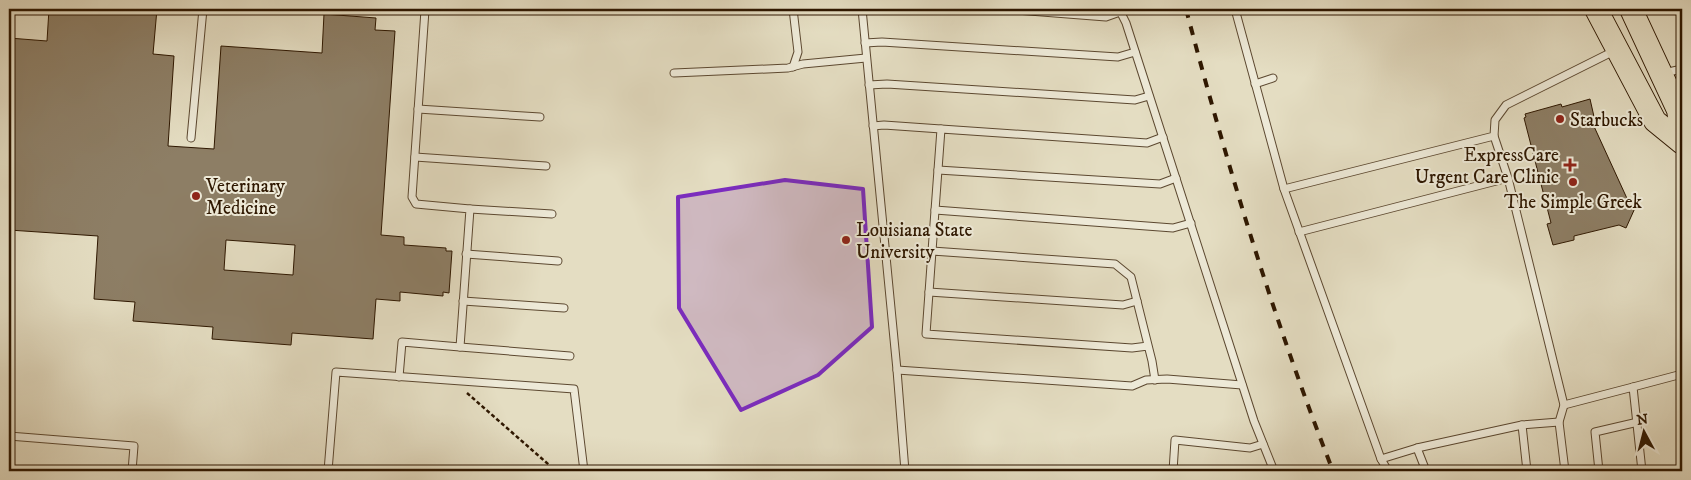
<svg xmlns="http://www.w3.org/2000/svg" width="1691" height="480" font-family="'IM FELL DW Pica',serif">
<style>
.building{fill:#8d7e65;stroke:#2e1700;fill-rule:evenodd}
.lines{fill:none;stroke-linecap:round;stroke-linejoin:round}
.lane-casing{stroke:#5c4830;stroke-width:9}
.primary-casing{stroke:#2e1700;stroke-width:24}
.path{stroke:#2e1700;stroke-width:2.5;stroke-dasharray:4 2.5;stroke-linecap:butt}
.lane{stroke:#ede9d7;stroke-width:7}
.primary{stroke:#e4ddc2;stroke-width:22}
.rail{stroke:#2e1700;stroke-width:4;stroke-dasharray:9 9;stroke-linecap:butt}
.marked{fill:#7b2cbf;fill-opacity:0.2;stroke:#7b2cbf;stroke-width:4;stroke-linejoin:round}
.poi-dot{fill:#8f2418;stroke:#ede9d7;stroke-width:2}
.labels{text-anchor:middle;stroke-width:4;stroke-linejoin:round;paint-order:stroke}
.poi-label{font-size:19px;fill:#2e1700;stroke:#ede9d7;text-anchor:start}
</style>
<rect width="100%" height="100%" fill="#e4ddc2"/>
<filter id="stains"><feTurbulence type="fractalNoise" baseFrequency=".004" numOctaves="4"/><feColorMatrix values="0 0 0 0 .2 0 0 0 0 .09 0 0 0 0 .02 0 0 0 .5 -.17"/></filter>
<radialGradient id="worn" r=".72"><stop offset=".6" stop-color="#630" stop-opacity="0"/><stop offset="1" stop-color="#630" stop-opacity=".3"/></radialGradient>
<g class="building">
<path d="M49 9H157L153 54 174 56 168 146 214 149 221 46 322 53 324 14 376 18 375 30 395 31 381 235 404 237V245L446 248V251H452L449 293 443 292V296L400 292V301L376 299 373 339 292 333 291 345 212 339 213 327 133 321 135 302 94 299 98 236 9 230V38L47 41ZM226 240 295 245 293 275 224 270Z"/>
<polygon points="1590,99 1595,121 1592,122 1630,205 1635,208 1626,228 1619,225 1574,236 1574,240 1553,245 1547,224 1551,223 1524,118 1526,117 1525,114 1561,104 1562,107"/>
</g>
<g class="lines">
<g class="lane-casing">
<g id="lane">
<polyline points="862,9 897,370 905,471"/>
<polyline points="1004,9 1106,17 1120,12"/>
<polyline points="1119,9 1126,23 1254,421 1274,471"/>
<polyline points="1235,9 1284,189 1381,459 1388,471"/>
<polyline points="865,43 882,42 1118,57 1135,52"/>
<polyline points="793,67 798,52 793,9"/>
<polyline points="674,73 788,68 803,64 866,58"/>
<polyline points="1664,73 1682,69"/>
<polyline points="1255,84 1273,78"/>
<polyline points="869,85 887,84 1135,100 1149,96"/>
<polyline points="418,109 540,117"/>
<polyline points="873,126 884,125 941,129"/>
<polyline points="1494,136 1508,178 1564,405 1559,422 1565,471"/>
<polyline points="191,138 203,9"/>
<polyline points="415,157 546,166"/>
<polyline points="938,170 1160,184 1176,178"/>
<polyline points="1284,189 1494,136 1495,120 1506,105 1614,51"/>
<polyline points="470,209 552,214"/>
<polyline points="935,210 1173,228 1191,223"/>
<polyline points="1299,232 1508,178"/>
<polyline points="932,251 941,129 1147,143 1163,137"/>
<polyline points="466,254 558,261"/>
<polyline points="929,292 1123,305 1137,301"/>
<polyline points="463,301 564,308"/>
<polyline points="1148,346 1132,348 926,334 932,251 1115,264 1131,277 1152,361 1155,380"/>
<polyline points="460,347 570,356"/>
<polyline points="897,370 1132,386 1146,380 1167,379 1242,385"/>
<polyline points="399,377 402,342 460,347 470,209 416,204 412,197 425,10"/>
<polyline points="1633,387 1682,374"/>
<polyline points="1564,405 1633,387 1642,471"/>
<polyline points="1522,425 1527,471"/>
<polyline points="9,436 134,446 132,471"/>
<polyline points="1381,459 1417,448"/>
<polyline points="328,471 336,372 574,389 584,471"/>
<polyline points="1173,471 1175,440 1250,448 1263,444"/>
<polyline points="1426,471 1417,448 1522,425 1559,422"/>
<polyline points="1517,471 1527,469"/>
<polyline points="1599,471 1595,432 1638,422"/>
</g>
</g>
<g class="primary-casing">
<g id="primary">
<polyline points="1596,9 1655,121 1682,143"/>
<polyline points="1631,9 1678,110 1682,136"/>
</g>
</g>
<polyline class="path" points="467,393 556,471"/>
<use href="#lane" class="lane"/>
<use href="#primary" class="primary"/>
<path class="rail" d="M1186 9C1227 165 1274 321 1333 471"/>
</g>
<path class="marked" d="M785 180 863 189 872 327 818 375 741 410 679 308 678 197Z"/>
<g class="poi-dot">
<circle cx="1560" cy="119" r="5"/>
<path d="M1567.5 157.5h5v5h5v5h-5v5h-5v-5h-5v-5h5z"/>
<circle cx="1573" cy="182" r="5"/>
<circle cx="196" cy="196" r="5"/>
<circle cx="846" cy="240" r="5"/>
</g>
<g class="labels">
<g class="poi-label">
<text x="1570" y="126">Starbucks</text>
<text x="1559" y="161" text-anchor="end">ExpressCare<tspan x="1559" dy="22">Urgent Care Clinic</tspan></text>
<text x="206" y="192">Veterinary<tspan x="206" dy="22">Medicine</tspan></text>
<text x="1573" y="208" text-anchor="middle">The Simple Greek</text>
<text x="856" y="236">Louisiana State<tspan x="856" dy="22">University</tspan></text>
</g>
</g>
<rect width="1691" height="480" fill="none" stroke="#e4ddc2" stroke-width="30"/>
<rect x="10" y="10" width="1671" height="460" fill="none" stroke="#2e1700" stroke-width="2.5"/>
<rect x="15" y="15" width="1661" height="450" fill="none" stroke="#2e1700"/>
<g transform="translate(1644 432) rotate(353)" stroke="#ede9d7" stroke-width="4" paint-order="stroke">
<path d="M0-4L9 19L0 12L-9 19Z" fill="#2e1700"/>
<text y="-8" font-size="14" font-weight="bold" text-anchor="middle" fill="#2e1700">N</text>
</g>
<rect width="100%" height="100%" filter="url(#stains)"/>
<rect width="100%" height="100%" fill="url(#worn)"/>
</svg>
